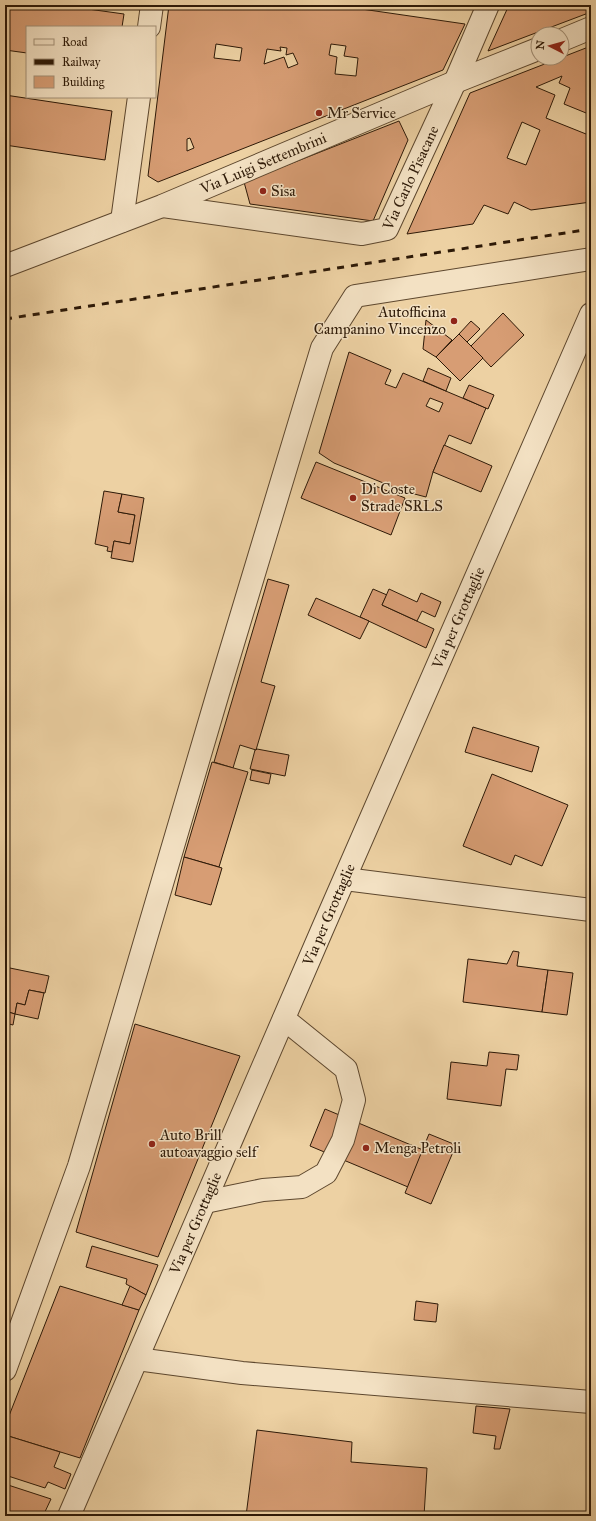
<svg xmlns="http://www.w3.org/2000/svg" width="596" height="1521" font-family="'IM FELL Great Primer',serif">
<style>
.building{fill:#d79d74;stroke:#2d1907;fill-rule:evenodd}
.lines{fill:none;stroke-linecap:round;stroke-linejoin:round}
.minor-casing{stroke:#5d472e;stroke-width:24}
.minor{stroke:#f3e1c3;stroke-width:22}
.rail{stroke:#2d1907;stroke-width:3;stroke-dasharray:7 7;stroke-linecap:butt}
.poi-dot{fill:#8f2418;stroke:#f3e1c3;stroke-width:1.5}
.labels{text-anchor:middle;stroke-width:3;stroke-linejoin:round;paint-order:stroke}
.poi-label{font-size:15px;fill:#2d1907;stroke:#f3e1c3;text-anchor:start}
.street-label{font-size:15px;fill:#2d1907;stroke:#f3e1c3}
</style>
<rect width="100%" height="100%" fill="#edd1a3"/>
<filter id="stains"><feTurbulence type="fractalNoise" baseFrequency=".005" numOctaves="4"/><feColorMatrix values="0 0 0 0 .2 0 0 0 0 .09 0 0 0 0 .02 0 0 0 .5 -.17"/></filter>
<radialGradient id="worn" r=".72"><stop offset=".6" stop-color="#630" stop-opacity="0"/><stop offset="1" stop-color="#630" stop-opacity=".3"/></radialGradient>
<g class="building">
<polygon points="5,5 59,5 124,14 122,27 27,27 27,53 5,50"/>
<path d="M169 5H334L465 24 443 70 158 182 148 176ZM216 44 242 48 240 61 214 58ZM331 44 346 46 344 56 358 58 356 76 335 74 337 57 329 55ZM280 47 287 48 286 55 293 53 298 64 288 68 284 57 264 64 267 49 281 51ZM190 138 194 148 187 151V139Z"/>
<polygon points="509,5 591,5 591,12 488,51"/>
<path d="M591 46V115L564 104 570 88 559 83 562 76 536 87 555 95 546 118 591 136V202L531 210 514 202 508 214 484 205 473 224 407 234 470 93ZM522 122 540 130 526 165 507 158Z"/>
<polygon points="5,95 112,111 105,160 5,145"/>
<polygon points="399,121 408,140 373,221 250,204 244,182"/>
<polygon points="503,313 524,335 491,367 471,346"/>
<polygon points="426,320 452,340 436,357 423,349"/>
<polygon points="471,321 480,329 467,342 459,334"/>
<polygon points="459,334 483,358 460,381 436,357"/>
<path d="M349 352 391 370 385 384 396 388 403 373 486 408 471 444 449 435 433 472 426 497 403 491 334 463 319 453ZM430 398 443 403 439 412 426 406Z"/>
<polygon points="428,368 451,378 446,391 423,381"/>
<polygon points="469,385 494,395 488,409 463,398"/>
<polygon points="444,445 492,466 481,492 433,472"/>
<polygon points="316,462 405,498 391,535 301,498"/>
<polygon points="104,491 122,494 118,512 135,515 130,544 114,541 112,552 107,551 108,547 95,544"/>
<polygon points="122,494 144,498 133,562 111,558 114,541 130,544 135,515 118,512"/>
<polygon points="268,579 289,585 261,682 275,686 256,750 240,745 233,768 214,762"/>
<polygon points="373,589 387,595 382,605 434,629 426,648 360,617"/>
<polygon points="389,589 417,602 421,593 441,602 435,617 422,611 417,621 382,605"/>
<polygon points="316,598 369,621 360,639 308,615"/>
<polygon points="473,727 539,747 532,772 465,752"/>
<polygon points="257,749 289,755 285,776 250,769 255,750 256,750"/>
<polygon points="212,762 248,772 219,867 184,857"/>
<polygon points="252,770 271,774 269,784 250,780"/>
<polygon points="492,774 568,805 542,866 515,855 511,865 463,846"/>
<polygon points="184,857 222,868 211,905 175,895"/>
<polygon points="513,951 519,952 517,966 548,970 542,1012 463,1002 468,959 507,964"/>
<polygon points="5,967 49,976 45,993 29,990 25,1005 17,1003 15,1014 5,1011"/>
<polygon points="548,970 573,973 567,1015 542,1012"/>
<polygon points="29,990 44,993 38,1019 15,1014 17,1003 25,1005"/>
<polygon points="5,1011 15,1014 13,1025 5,1023"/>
<polygon points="135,1024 240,1056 158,1257 76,1232"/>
<polygon points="489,1052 519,1055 517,1070 506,1069 501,1106 447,1099 451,1062 487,1066"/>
<polygon points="325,1109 423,1150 408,1187 310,1146"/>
<polygon points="429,1134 456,1145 431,1204 405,1193"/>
<polygon points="92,1246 158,1265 146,1295 126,1284 127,1279 86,1267"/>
<polygon points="60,1286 139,1310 80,1458 5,1435 5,1426"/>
<polygon points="130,1286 146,1295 139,1310 122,1305"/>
<polygon points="416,1301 438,1304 436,1322 414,1320"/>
<polygon points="476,1406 510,1409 500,1449 494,1449 496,1436 473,1433"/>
<polygon points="257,1430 352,1442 351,1462 427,1468 424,1516 246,1516"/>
<polygon points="5,1435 60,1452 54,1467 71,1474 65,1489 48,1482 45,1488 5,1475"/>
<polygon points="5,1484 51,1499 43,1516 5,1516"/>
</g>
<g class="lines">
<g class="minor-casing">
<g id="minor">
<polyline points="149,27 152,5"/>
<polyline points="562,40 591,28"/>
<path id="s1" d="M163 206 362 234 387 229 455 82 488 5"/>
<polyline points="122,221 139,97"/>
<path id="s2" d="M5 266 162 206 455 82 538 49"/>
<polyline points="345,879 591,910"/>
<polyline points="205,1202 263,1190 302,1187 326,1173 343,1140 354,1100 346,1069 284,1019"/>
<polyline points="137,1359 242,1373 591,1402"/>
<polyline points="5,1370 79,1166 218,693 322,348 355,296 591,259"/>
<path id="s3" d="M69 1516 322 930 591 314"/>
</g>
</g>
<use href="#minor" class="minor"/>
<polyline class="rail" points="5,319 591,229"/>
</g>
<g class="poi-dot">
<circle cx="319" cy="113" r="4"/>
<circle cx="263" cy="191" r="4"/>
<circle cx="454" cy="321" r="4"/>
<circle cx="353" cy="498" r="4"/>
<circle cx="152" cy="1144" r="4"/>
<circle cx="366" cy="1148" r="4"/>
</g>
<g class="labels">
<g class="poi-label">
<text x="327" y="118">Mr Service</text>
<text x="271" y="196">Sisa</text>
<text x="446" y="317" text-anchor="end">Autofficina<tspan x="446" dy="17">Campanino Vincenzo</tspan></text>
<text x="361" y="494">Di Coste<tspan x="361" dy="17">Strade SRLS</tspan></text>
<text x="160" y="1140">Auto Brill<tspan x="160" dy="17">autoavaggio self</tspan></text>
<text x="374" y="1153">Menga Petroli</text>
</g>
<g class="street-label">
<text dy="5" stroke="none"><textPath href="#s2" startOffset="278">Via Luigi Settembrini</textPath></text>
<text dy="5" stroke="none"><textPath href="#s1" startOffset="283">Via Carlo Pisacane</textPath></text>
<text dy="5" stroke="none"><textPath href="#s3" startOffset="979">Via per Grottaglie</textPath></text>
<text dy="5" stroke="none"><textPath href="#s3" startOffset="655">Via per Grottaglie</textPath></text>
<text dy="5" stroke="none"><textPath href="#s3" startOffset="319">Via per Grottaglie</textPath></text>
</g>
</g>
<rect width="596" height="1521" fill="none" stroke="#edd1a3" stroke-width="20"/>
<rect x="6" y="6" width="584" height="1509" fill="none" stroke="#2d1907" stroke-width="2"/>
<rect x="10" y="10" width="576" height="1501" fill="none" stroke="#2d1907"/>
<rect x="26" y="26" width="130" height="72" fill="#f3e1c3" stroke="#a49178"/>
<rect x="34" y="39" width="20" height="6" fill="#f3e1c3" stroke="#a49178"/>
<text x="62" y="46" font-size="12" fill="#2d1907">Road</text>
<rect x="34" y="59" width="20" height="6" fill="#2d1907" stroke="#a49178"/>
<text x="62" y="66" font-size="12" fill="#2d1907">Railway</text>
<rect x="34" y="76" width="20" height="12" fill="#d79d74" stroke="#a49178"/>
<text x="62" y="86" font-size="12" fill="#2d1907">Building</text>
<g transform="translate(550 46) rotate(276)"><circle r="19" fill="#f3e1c3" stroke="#a49178"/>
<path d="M0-3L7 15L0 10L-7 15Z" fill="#8f2418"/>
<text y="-6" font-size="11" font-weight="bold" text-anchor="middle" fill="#2d1907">N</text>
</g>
<rect width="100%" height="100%" filter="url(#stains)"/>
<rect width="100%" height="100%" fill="url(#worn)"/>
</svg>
